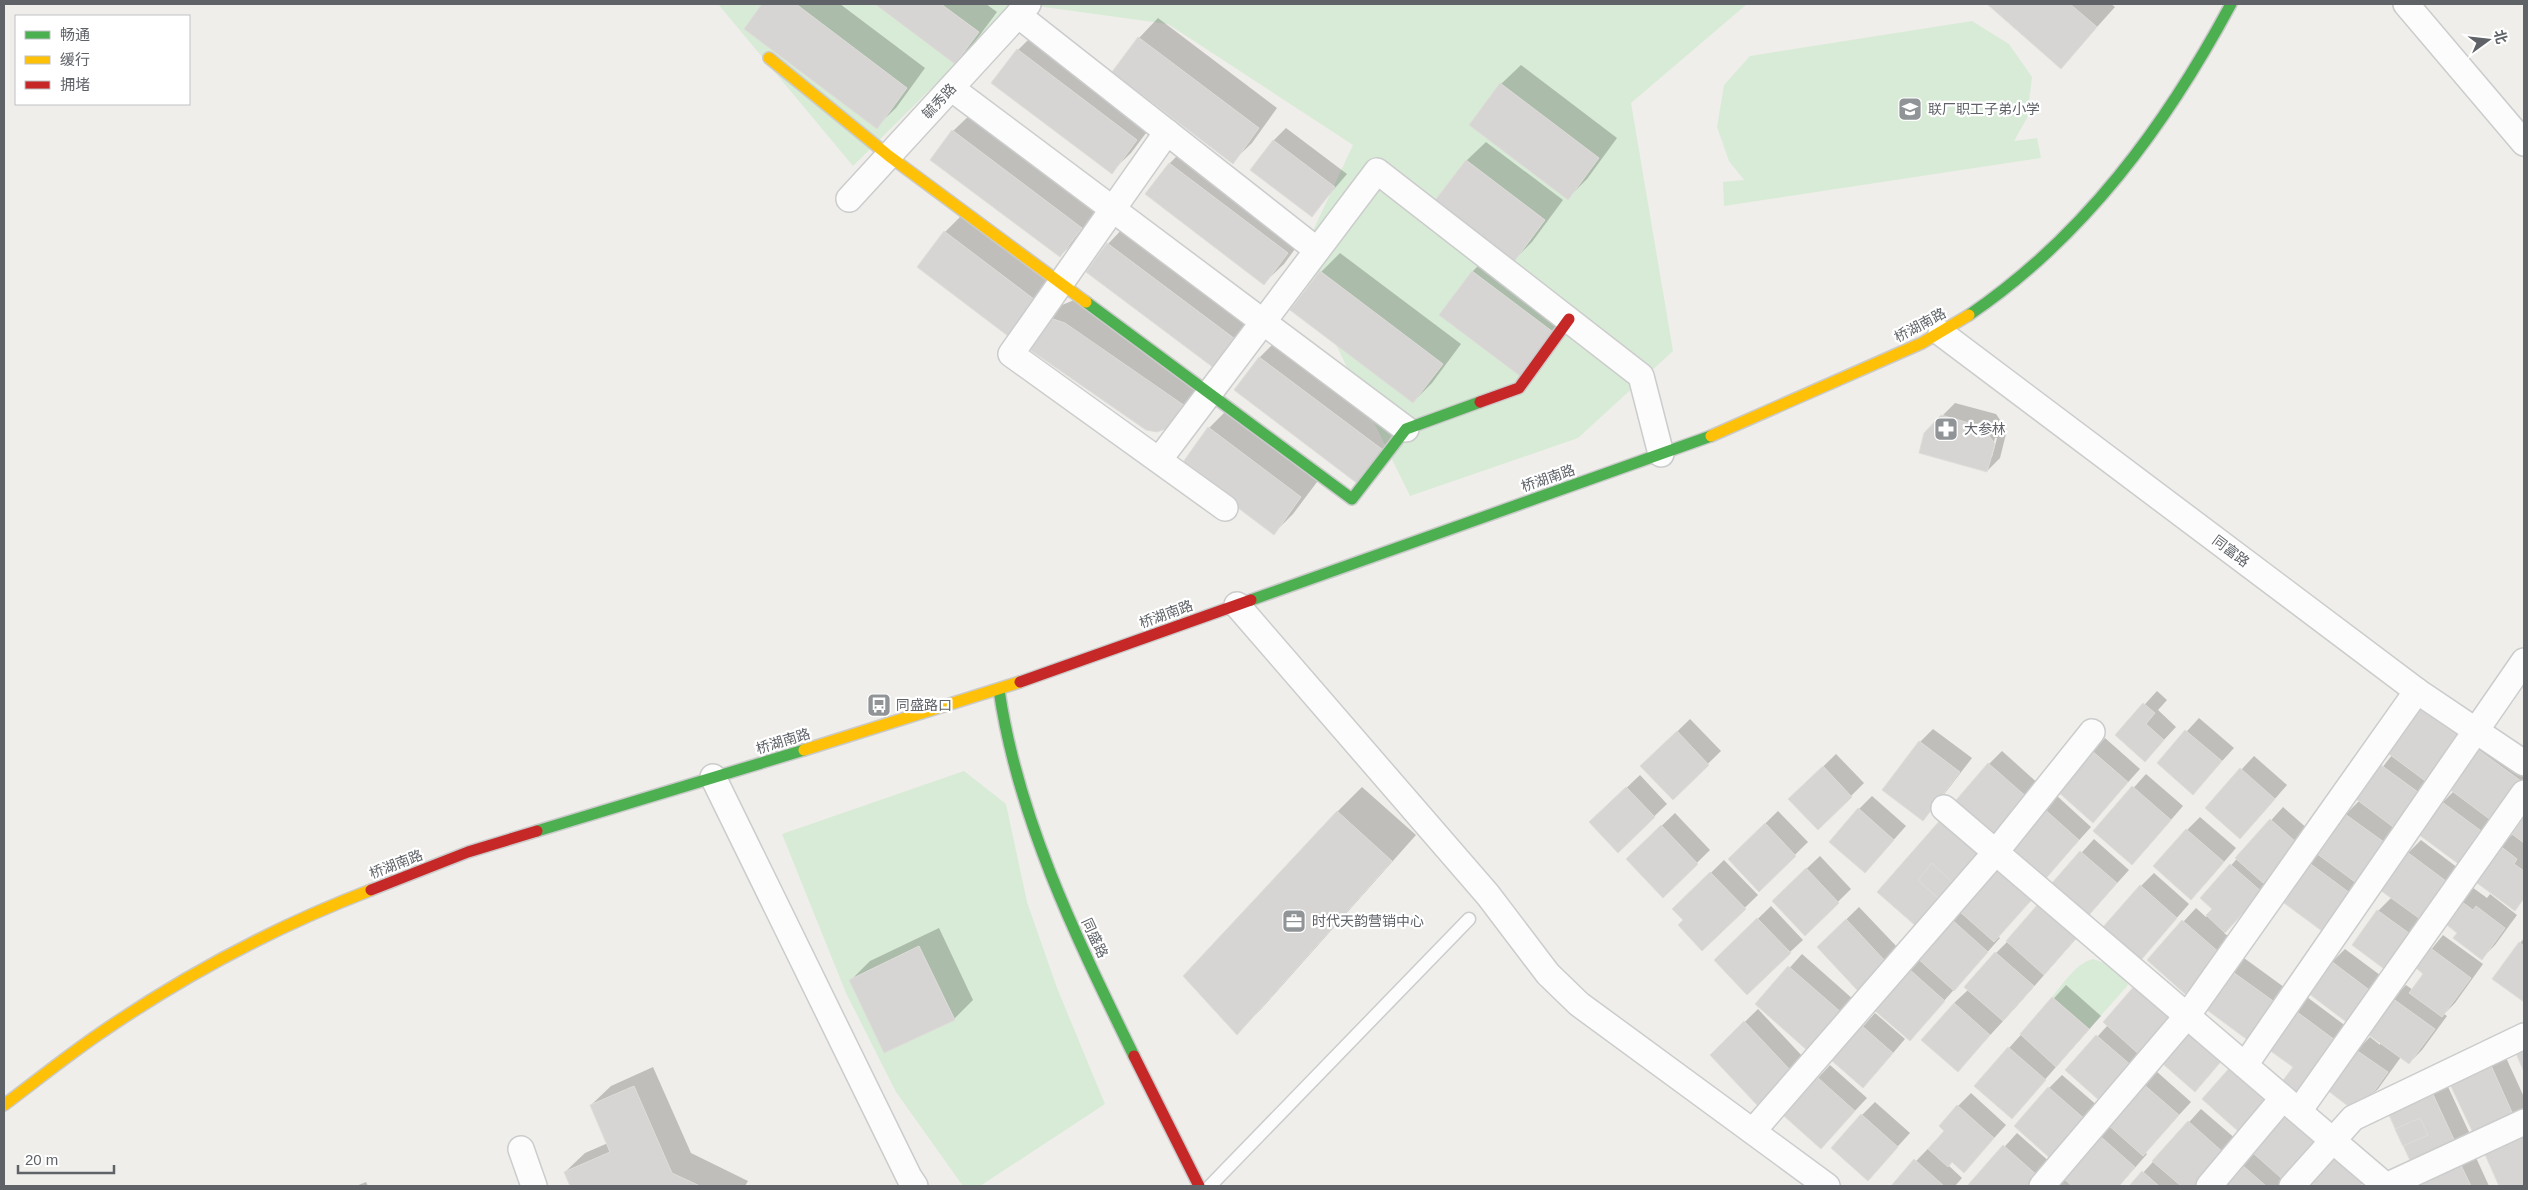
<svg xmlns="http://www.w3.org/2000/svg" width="2528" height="1190" font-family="Arial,'Noto Sans SC',sans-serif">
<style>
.green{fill:#d8ebd6}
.shadow{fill:#0003;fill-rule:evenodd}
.building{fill:#d6d5d3;stroke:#deddd9}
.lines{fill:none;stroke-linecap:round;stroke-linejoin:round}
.lane-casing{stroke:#cbcccc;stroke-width:15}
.street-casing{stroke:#cbcccc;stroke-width:28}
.fast-casing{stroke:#cacacb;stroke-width:14}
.slow-casing{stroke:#cacacb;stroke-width:14}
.jam-casing{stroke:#cacacb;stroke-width:14}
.lane{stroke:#fdfcfc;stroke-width:12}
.street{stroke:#fdfcfc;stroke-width:25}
.fast{stroke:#4caf50;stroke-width:11}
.slow{stroke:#ffc107;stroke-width:11}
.jam{stroke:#c62828;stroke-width:11}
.labels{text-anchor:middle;stroke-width:4.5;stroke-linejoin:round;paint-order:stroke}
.street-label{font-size:14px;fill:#5f6368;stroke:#fff}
.poi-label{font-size:14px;fill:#5f6368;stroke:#fff;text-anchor:start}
</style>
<rect width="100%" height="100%" fill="#efeeea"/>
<g class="green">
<polygon points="718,4 1016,4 853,166"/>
<polygon points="1022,4 1747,4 1631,103 1673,351 1578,438 1410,496 1297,265 1353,145 1168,24"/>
<polygon points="1972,21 2009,44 2032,77 2027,118 2014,141 2037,138 2041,158 1724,206 1723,182 1744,180 1729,161 1717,127 1724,85 1750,56"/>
<polygon points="964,771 1006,804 1027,902 1057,988 1105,1104 980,1186 963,1186 896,1092 846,993 782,834"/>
<path d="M2093 959C2109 964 2122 969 2128 985L2089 1029 2052 997C2063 984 2076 963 2093 959Z"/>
</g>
<g class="shadow">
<polygon points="764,4 840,4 925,68 896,108 876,127 746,29"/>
<polygon points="877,4 986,4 997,12 974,43 955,63"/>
<polygon points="1989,4 2111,4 2115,7 2061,67"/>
<polygon points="1158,18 1277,108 1252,143 1232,162 1113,72 1139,38"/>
<polygon points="1037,31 1155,121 1131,153 1111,172 1018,50"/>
<polygon points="1521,65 1617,138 1587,179 1568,198 1501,84"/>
<polygon points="973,112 1100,209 1079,237 1060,256 953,131"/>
<polygon points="1286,128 1347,174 1312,215 1252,170 1274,140"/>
<polygon points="1486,142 1563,200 1532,242 1512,262 1466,161"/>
<polygon points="1189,144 1306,234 1284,264 1264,283 1169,164"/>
<polygon points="964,213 1057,283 1012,338 945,232"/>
<polygon points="1127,224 1253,319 1233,347 1087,272 1108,244"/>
<polygon points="1492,252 1571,312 1539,355 1440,314 1473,271"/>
<polygon points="1340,253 1461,344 1432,383 1413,402 1321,272"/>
<polygon points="1074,300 1203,387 1190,406 1157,431 1042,325 1062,305"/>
<polygon points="1279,338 1401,430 1377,463 1236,390 1260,357"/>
<path d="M1955 403 1996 414 2007 430 2000 458 1987 471 1942 416ZM1995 438H1997L1992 457H1990Z"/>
<polygon points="1228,409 1320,478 1293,514 1274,533 1209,428"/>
<polygon points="2157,691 2167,700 2158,710 2176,727 2145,760 2117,735"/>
<polygon points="2199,718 2234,748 2193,793 2158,763"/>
<polygon points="1690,719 1721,751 1673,798 1642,766"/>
<polygon points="1933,729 1972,758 1935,806 1922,819 1920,742"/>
<polygon points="2491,737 2524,761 2524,779 2473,850 2420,834 2443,802 2454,791 2450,788 2478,750"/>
<polygon points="2105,738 2140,769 2093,821 2092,751"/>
<polygon points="2002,751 2041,786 1999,832 1989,764"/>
<polygon points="1836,754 1864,783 1818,829 1803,786"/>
<polygon points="2392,755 2434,781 2339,919 2309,863 2318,853 2346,814 2360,800 2358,799"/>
<polygon points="2254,756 2287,785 2252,825 2206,808"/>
<polygon points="2146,774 2183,806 2145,850 2095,831"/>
<polygon points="1640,775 1667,804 1618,851 1604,809"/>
<polygon points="1362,787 1416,835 1262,1008 1237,1033 1337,812"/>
<polygon points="2056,795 2091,827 2045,878 2048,881 1998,936 2000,938 1910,1039 1910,970"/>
<polygon points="1872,796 1906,826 1865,872 1859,809"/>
<polygon points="2283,807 2309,830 2270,874 2274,878 2224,933 2233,940 2198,980 2148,960 2196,908 2206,917 2213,909 2202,898"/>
<polygon points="1778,811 1808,842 1759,890 1729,859"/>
<polygon points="1675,813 1710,850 1663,896 1627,859"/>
<polygon points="2200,817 2236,848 2204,885 2187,830"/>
<polygon points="2524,819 2524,899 2515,909 2499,846 2513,834"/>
<polygon points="2094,839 2129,870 2089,914 2054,883"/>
<polygon points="2421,840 2462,871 2400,957 2378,911 2392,897 2408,853"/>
<polygon points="1820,856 1851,889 1805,934 1786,888"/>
<polygon points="1724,860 1758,895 1702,949 1684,920 1674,909"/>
<polygon points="2154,873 2189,904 2153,945 2141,886"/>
<polygon points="2472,887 2487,898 2490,894 2517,915 2495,945 2482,958 2459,932 2444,921"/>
<polygon points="1771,906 1803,940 1790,952 1729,947"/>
<polygon points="1859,907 1899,949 1858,989 1818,947"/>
<polygon points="2090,923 2016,1007 1970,1057 1954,1003 1969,989 1996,953 2009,940"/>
<polygon points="939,928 973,1000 954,1019 851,980 870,961"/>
<polygon points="2443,935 2483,964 2455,1003 2444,1014 2447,1016 2422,1050 2409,1063 2401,1057 2378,1089 2364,1102 2329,1090 2357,1050 2370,1037 2380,1045 2393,998 2406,985 2413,990 2425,974 2417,967"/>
<polygon points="2524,938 2524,1001 2494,978"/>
<polygon points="2345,949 2384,978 2362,1009 2309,993 2332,962"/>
<polygon points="1802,954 1854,1000 1822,1037 1757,1004"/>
<polygon points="2244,958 2288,990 2262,1027 2231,971"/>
<polygon points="2066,985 2101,1016 2012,1117 2009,1048"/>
<polygon points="2307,997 2351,1030 2295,1067 2267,1046"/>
<polygon points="1758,1009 1804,1058 1791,1071 1711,1055"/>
<polygon points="1875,1013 1905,1039 1876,1073 1833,1060"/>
<polygon points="2108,1025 2144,1053 2114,1087 2067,1070"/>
<polygon points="2502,1049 2524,1097 2524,1108 2514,1117 2450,1080"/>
<polygon points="1830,1065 1867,1098 1821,1147 1818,1078"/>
<polygon points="653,1067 691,1153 748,1181 745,1186 572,1186 565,1172 585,1153 608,1143 591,1105 611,1086"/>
<polygon points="2156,1071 2191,1102 2145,1152 2147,1154 2119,1186 2060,1186"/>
<polygon points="2062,1075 2099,1107 2052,1159 2049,1088"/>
<polygon points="2443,1076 2469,1132 2456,1145 2387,1108"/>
<polygon points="1971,1093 2006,1125 1964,1171 1953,1161 1948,1165 1962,1178 1955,1186 1892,1186 1946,1130 1958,1106"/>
<polygon points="1875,1102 1910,1133 1868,1179 1862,1115"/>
<polygon points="2201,1109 2237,1140 2202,1179 2195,1186 2131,1186"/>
<polygon points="2287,1115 2284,1186 2224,1186 2254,1153"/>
<polygon points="2524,1126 2524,1186 2501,1186 2485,1151"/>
<polygon points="2017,1133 2051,1163 2031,1186 1969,1186"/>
<polygon points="2473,1151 2489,1186 2418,1186 2417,1184"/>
<polygon points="2377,1166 2360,1186 2307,1186"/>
<polygon points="366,1182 368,1186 356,1186"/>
</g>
<g class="building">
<polygon points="762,4 796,4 907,88 877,129 744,29"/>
<polygon points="875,4 941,4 979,32 955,64"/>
<polygon points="1987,4 2070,4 2097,27 2061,69"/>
<polygon points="1138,37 1259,128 1233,164 1112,72"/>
<polygon points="1017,49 1137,140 1112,174 991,83"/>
<polygon points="1500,83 1599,158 1568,200 1469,125"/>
<polygon points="952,130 1082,228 1060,257 930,160"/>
<polygon points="1273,140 1335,187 1312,217 1250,170"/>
<polygon points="1466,160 1545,220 1513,263 1433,203"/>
<polygon points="1169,163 1288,253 1264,285 1145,194"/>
<polygon points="944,231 1039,303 1012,339 917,267"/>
<polygon points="1107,243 1235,339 1214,368 1086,272"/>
<polygon points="1320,271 1443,364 1413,403 1290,310"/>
<polygon points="1472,271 1553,332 1520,376 1439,315"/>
<polygon points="1053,319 1065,323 1185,406 1171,427 1157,432 1146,430 1026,347 1041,324"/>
<polygon points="1259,357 1383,450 1358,484 1234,390"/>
<polygon points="1941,415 1983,427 1995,444 1987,472 1919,453 1924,433"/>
<polygon points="1208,427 1301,497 1274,535 1181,465"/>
<polygon points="2143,703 2155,713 2146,724 2164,740 2145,762 2115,735"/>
<polygon points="2418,705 2462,736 2428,783 2385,751"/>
<polygon points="2185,730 2222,761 2193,795 2157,763"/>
<polygon points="1677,731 1709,765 1673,800 1640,766"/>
<polygon points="1919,741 1960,772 1923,821 1882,790"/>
<polygon points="2477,749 2521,781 2492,821 2448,788"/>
<polygon points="2091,750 2128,782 2093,823 2056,790"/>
<polygon points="1988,763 2029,799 1991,842 1951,806"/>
<polygon points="2381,765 2422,795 2397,830 2356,799"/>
<polygon points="1823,766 1852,797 1818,830 1788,799"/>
<polygon points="2240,768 2275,799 2240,839 2205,808"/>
<polygon points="2132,786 2171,820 2132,865 2093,831"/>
<polygon points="1626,787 1655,817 1618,853 1589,822"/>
<polygon points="2442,802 2484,833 2460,865 2418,834"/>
<polygon points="2042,807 2079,840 2042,883 2004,850"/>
<polygon points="1858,808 1894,840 1865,873 1829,842"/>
<polygon points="1337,811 1392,861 1237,1035 1183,976"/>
<polygon points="2345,814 2388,845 2359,885 2316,853"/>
<polygon points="2524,817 2524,843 2512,834"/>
<polygon points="1942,818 1982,853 1917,927 1877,892"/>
<polygon points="2270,819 2297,843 2263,883 2235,858"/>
<polygon points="1765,823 1796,856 1759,892 1728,859"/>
<polygon points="1661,825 1698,864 1663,898 1626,859"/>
<polygon points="2186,829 2224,862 2191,900 2153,866"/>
<polygon points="2499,845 2517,859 2514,864 2524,871 2524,898 2515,911 2473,880"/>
<polygon points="2080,851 2117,883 2089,915 2052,883"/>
<polygon points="2407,852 2450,884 2423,921 2380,890"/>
<polygon points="2308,862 2354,896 2326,934 2280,900"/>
<polygon points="1932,863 1954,884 1940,900 1918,880"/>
<polygon points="2000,863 2036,895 1994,942 1959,911"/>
<polygon points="2230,864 2262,892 2225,933 2206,915 2212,909 2200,898"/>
<polygon points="1806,868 1839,903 1805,936 1772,901"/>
<polygon points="1710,872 1746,909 1702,951 1678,925 1683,920 1672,909"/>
<polygon points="2140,885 2177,918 2141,960 2103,927"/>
<polygon points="2458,899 2473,910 2476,906 2505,928 2482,960 2453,938 2457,933 2442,921"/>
<polygon points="2039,903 2078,936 2044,975 2006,941"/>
<polygon points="2377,910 2413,936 2387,971 2352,945"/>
<polygon points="1757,918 1791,953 1747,995 1714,960"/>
<polygon points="1950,918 1988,952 1954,991 1916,957"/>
<polygon points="1846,919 1887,963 1858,991 1817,947"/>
<polygon points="2182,920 2221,954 2185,994 2147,960"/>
<polygon points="2519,942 2524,946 2524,1002 2492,979"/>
<polygon points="919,946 955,1020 884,1053 849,980"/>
<polygon points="2429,947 2471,978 2442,1017 2409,993 2423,974 2415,967"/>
<polygon points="1995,952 2034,986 2003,1021 1964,987"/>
<polygon points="2331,961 2372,992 2349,1024 2308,993"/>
<polygon points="1788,966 1842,1013 1809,1052 1755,1004"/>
<polygon points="1909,969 1945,1001 1910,1041 1874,1010"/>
<polygon points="2230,970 2276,1003 2249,1041 2203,1007"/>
<polygon points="2136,984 2175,1018 2142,1057 2103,1022"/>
<polygon points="2052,997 2089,1029 2056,1067 2020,1034"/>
<polygon points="2392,998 2435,1029 2409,1064 2366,1033"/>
<polygon points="1954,1003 1990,1035 1958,1072 1921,1040"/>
<polygon points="2293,1009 2339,1043 2297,1101 2278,1087 2293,1067 2265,1047"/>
<polygon points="1744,1021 1792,1072 1757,1105 1710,1055"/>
<polygon points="1861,1025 1893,1053 1863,1088 1831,1060"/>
<polygon points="2192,1029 2224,1058 2195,1092 2163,1064"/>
<polygon points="2096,1035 2132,1066 2101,1102 2065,1070"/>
<polygon points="2524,1044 2524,1064 2521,1065 2514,1048"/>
<polygon points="2524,1044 2524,1072 2514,1048"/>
<polygon points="2008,1047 2046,1080 2012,1119 1974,1086"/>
<polygon points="2356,1050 2388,1072 2365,1104 2352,1109 2327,1090"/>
<polygon points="2489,1061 2515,1119 2475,1137 2448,1080"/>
<polygon points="2232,1065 2269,1098 2239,1132 2202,1099"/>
<polygon points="1817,1077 1855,1111 1821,1149 1784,1116"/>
<polygon points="2142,1083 2179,1115 2143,1156 2107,1124"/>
<polygon points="634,1086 672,1173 700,1186 570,1186 564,1172 610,1152 590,1105"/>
<polygon points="2048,1087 2087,1121 2052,1160 2014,1126"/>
<polygon points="2430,1088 2447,1126 2403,1146 2386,1108"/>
<polygon points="2430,1088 2457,1146 2413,1167 2386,1108"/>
<polygon points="1957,1105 1994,1138 1964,1173 1952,1162 1948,1167 1928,1149 1944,1131 1939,1126"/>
<polygon points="1861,1114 1898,1147 1868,1181 1831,1148"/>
<polygon points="2287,1114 2322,1144 2288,1184 2253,1153"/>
<polygon points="2420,1118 2428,1135 2403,1146 2395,1129"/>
<polygon points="2188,1121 2225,1154 2196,1186 2181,1186 2152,1161"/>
<polygon points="2524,1132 2524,1186 2499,1186 2483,1150"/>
<polygon points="2100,1136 2135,1167 2119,1186 2072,1186 2063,1178"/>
<polygon points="2003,1145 2039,1177 2031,1186 1967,1186"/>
<polygon points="2330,1149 2365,1180 2360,1186 2305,1186"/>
<polygon points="1914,1159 1944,1186 1891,1186"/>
<polygon points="2460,1163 2471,1186 2417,1186 2416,1183"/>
<polygon points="2241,1164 2266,1186 2222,1186"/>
<polygon points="2142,1171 2159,1186 2129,1186"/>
</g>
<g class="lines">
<g class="lane-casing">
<polyline id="lane" points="1210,1186 1469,919"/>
</g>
<g class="street-casing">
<g id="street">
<polyline points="2406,4 2524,143"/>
<polyline points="1018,15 1317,250"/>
<polyline points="951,88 1406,429"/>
<polyline points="1167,132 1011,354 1225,508"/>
<polyline points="849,199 1028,4"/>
<polyline points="1941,333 2417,691 2524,763"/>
<polyline points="1159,460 1377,171 1641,376 1661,454"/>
<polyline points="1237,605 1488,895 1548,974 1579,1004 1827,1186"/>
<polyline points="713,777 909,1177 915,1186"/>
<polyline points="1944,808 2386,1186 2524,1122"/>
<polyline points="2245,1065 2524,661"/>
<polyline points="2299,1111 2524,793"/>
<polyline points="1753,1131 1995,853 2092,732"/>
<polyline points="521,1149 534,1186"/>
<polyline points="2042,1186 2187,1016 2417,691"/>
<polyline points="2209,1186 2283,1098"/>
<polyline points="2292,1186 2353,1118 2524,1036"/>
</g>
</g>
<g class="fast-casing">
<g id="fast">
<polyline points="1086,302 1352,499 1406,429 1480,402"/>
<path d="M1969 315C2084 237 2166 125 2231 4"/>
<polyline points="1251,600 1711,436"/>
<path d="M999 690C1018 820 1077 939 1134 1056"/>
<polyline points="537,831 804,750"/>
</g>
</g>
<g class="slow-casing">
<g id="slow">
<polyline points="769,58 889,156 1086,302"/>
<polyline points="1711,436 1922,343 1969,315"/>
<polyline points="804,750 1020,682"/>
<path d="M4 1105C36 1081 68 1055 102 1032 185 975 277 926 371 890"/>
</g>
</g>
<g class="jam-casing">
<g id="jam">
<polyline points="1480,402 1519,388 1569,319"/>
<polyline points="1020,682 1251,600"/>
<polyline points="371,890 468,852 537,831"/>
<polyline points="1134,1056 1199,1186"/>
</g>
</g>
<use href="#lane" class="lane"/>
<use href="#street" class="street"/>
<use href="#fast" class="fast"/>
<use href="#slow" class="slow"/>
<use href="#jam" class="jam"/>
</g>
<defs>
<g id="school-square" transform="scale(1.25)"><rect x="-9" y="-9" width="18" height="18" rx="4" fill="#919496" stroke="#fff"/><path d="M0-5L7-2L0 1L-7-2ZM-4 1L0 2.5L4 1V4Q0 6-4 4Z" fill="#fff"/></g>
<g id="pharmacy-square" transform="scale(1.25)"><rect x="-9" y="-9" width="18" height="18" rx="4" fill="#919496" stroke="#fff"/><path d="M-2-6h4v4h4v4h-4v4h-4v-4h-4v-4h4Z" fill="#fff"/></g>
<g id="bus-square" transform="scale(1.25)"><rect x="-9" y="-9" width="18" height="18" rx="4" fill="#919496" stroke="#fff"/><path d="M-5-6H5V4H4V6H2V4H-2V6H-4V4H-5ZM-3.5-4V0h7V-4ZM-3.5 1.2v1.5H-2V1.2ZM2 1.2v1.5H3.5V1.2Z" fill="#fff"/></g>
<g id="office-square" transform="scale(1.25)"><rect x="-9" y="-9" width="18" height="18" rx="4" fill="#919496" stroke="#fff"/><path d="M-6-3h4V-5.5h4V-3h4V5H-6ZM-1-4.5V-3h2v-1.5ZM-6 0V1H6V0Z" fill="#fff"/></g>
</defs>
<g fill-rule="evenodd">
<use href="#school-square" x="1910" y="109"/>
<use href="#pharmacy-square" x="1946" y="429"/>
<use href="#bus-square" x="879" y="705"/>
<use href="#office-square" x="1294" y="921"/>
</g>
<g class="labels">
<g class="street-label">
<text transform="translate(939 101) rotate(-47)" y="5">毓秀路</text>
<text transform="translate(1920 325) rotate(-28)" y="5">桥湖南路</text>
<text transform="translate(1548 478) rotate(-19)" y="5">桥湖南路</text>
<text transform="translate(2231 551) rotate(37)" y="5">同富路</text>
<text transform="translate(1166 614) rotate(-20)" y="5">桥湖南路</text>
<text transform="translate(783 741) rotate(-17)" y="5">桥湖南路</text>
<text transform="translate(396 864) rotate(-21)" y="5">桥湖南路</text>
<text transform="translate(1095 938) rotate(65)" y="5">同盛路</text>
</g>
<g class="poi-label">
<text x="1928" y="114">联厂职工子弟小学</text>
<text x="1964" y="434">大参林</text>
<text x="896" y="710">同盛路口</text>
<text x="1312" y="926">时代天韵营销中心</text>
</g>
</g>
<rect width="2528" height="1190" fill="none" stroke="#5f6368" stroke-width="10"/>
<rect x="15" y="15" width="175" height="90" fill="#ffffff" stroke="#bfc1c3"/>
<rect x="25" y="31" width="25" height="8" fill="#4caf50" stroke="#bfc1c3"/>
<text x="60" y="40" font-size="15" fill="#5f6368">畅通</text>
<rect x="25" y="56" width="25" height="8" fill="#ffc107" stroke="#bfc1c3"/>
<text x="60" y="65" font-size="15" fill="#5f6368">缓行</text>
<rect x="25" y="81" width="25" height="8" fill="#c62828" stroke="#bfc1c3"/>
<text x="60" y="90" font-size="15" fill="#5f6368">拥堵</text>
<g transform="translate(2488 40) rotate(75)" stroke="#ffffff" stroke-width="4" paint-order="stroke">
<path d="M0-4L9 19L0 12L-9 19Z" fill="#5f6368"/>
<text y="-8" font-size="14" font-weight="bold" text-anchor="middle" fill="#5f6368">北</text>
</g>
<path d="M18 1165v8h96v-8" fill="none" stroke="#5f6368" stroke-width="2.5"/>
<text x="25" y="1165" font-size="15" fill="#5f6368" stroke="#ffffff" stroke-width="4" paint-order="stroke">20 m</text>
</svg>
